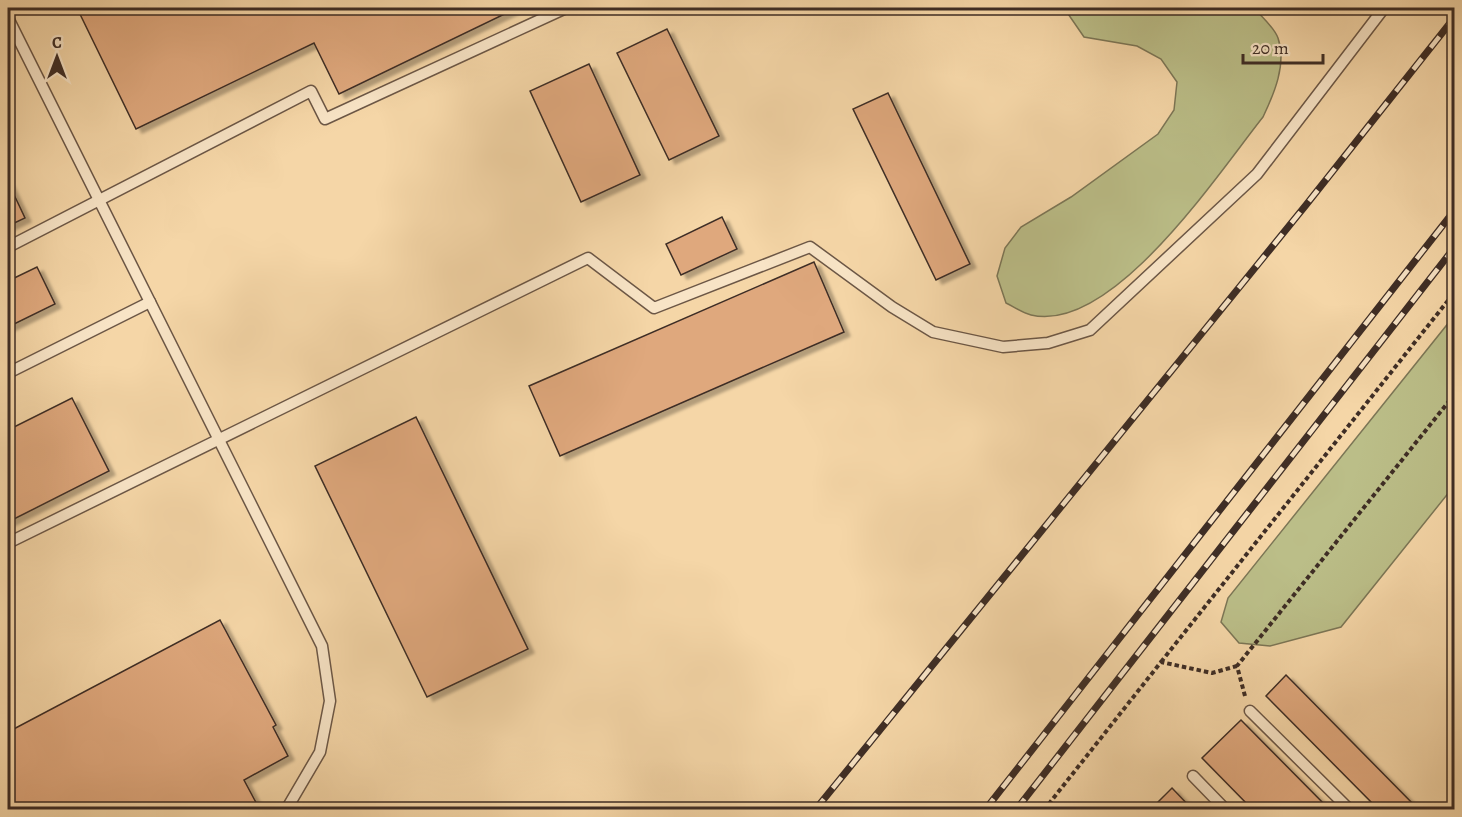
<svg xmlns="http://www.w3.org/2000/svg" width="1462" height="817" font-family="Alegreya,serif">
<style>
.green{fill:#bbbe88;stroke:#7c7656;stroke-width:1.5}
.building{fill:#dfa87d;stroke:#3e2d25;stroke-width:1.5;filter:url(#shadow)}
.lines{fill:none;stroke-linecap:round;stroke-linejoin:round}
.service-casing{stroke:#6c5746;stroke-width:13}
.path{stroke:#3e2d25;stroke-width:4;stroke-dasharray:4.5 3;stroke-linecap:butt}
.service{stroke:#f8e4c6;stroke-width:10}
.rail-casing{stroke:#3e2d25;stroke-width:7}
.rail{stroke:#f8e4c6;stroke-width:4.5;stroke-dasharray:14;stroke-linecap:butt}
</style>
<defs>
<filter id="shadow"><feDropShadow dx="6" dy="4" stdDeviation="1.5" flood-color="#0004"/></filter>
</defs>
<rect width="100%" height="100%" fill="#f5d6a7"/>
<filter id="stains"><feTurbulence type="fractalNoise" baseFrequency=".00333" numOctaves="4"/><feColorMatrix values="0 0 0 0 .2 0 0 0 0 .09 0 0 0 0 .02 0 0 0 .5 -.17"/></filter>
<radialGradient id="worn" r=".72"><stop offset=".6" stop-color="#630" stop-opacity="0"/><stop offset="1" stop-color="#630" stop-opacity=".3"/></radialGradient>
<g class="green">
<path d="M1064 8H1254C1261 16 1274 27 1278 38 1287 64 1274 94 1263 117 1219 172 1113 334 1031 315 1023 313 1014 307 1006 303L997 276 1005 248 1021 227 1071 197 1158 134 1174 110 1177 82 1161 59 1137 46 1084 37Z"/>
<polygon points="1454,316 1454,486 1341,627 1270,646 1239,643 1221,622 1228,598"/>
</g>
<g class="building">
<polygon points="77,8 517,8 339,94 314,43 136,129"/>
<polygon points="667,29 719,136 669,160 617,53"/>
<polygon points="589,64 640,175 581,202 530,91"/>
<polygon points="888,93 970,264 936,280 853,109"/>
<polygon points="8,182 25,218 8,226"/>
<polygon points="722,217 737,249 681,275 666,244"/>
<polygon points="814,262 844,332 560,456 529,386"/>
<polygon points="37,267 55,304 8,327 8,281"/>
<polygon points="72,398 109,471 8,522 8,430"/>
<polygon points="416,417 528,649 427,697 315,466"/>
<polygon points="220,620 276,725 273,727 288,756 244,780 260,810 8,810 8,732"/>
<polygon points="1286,675 1419,810 1379,810 1266,696"/>
<polygon points="1241,720 1330,810 1253,810 1202,758"/>
<polygon points="1172,788 1193,810 1151,809"/>
</g>
<g class="lines">
<g class="service-casing">
<g id="service">
<polyline points="8,18 322,646 330,701 320,752 286,810"/>
<polyline points="8,247 311,91 325,119 566,8"/>
<polyline points="8,373 150,302"/>
<polyline points="8,543 588,258 654,308 810,247 892,307 933,332 1003,347 1048,343 1090,330 1257,174 1384,8"/>
<polyline points="1250,711 1350,810"/>
<polyline points="1193,776 1226,810"/>
</g>
</g>
<g class="path">
<polyline points="1161,662 1454,293"/>
<polyline points="1245,696 1237,666 1454,395"/>
<polyline points="1044,810 1161,662 1212,673 1237,666"/>
</g>
<use href="#service" class="service"/>
<g class="rail-casing">
<g id="rail">
<polyline points="815,810 1306,205 1454,18"/>
<polyline points="985,810 1454,211"/>
<polyline points="1016,810 1454,248"/>
</g>
</g>
<use href="#rail" class="rail"/>
</g>
<rect width="1462" height="817" fill="none" stroke="#f5d6a7" stroke-width="30"/>
<rect x="9" y="9" width="1444" height="799" fill="none" stroke="#3e2d25" stroke-width="3"/>
<rect x="15" y="15" width="1432" height="787" fill="none" stroke="#3e2d25" stroke-width="1.5"/>
<g transform="translate(57 57)" stroke="#f8e4c6" stroke-width="4.5" paint-order="stroke">
<path d="M0-4.5L10 22L0 15L-10 22Z" fill="#3e2d25"/>
<text y="-9" font-size="16" font-weight="bold" text-anchor="middle" fill="#3e2d25">С</text>
</g>
<path d="M1243 54v9h80v-9" fill="none" stroke="#3e2d25" stroke-width="3"/>
<text x="1252" y="54" font-size="18" fill="#3e2d25" stroke="#f8e4c6" stroke-width="4.5" paint-order="stroke">20 m</text>
<rect width="100%" height="100%" filter="url(#stains)"/>
<rect width="100%" height="100%" fill="url(#worn)"/>
</svg>
